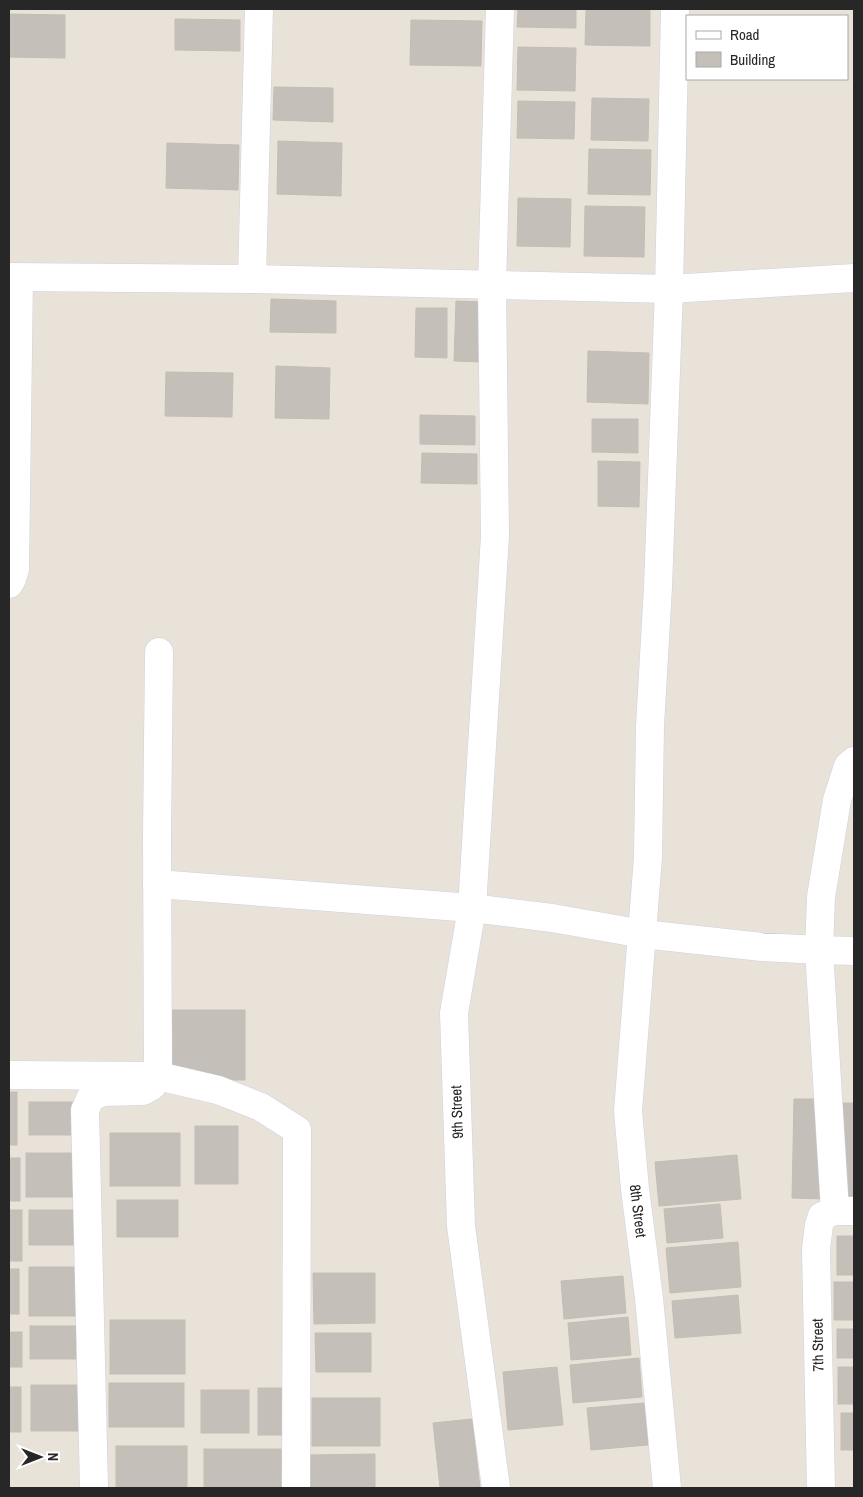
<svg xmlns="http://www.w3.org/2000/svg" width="863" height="1497" font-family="'Archivo Narrow',sans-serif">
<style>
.building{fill:#c4bfb9;stroke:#c3beb3}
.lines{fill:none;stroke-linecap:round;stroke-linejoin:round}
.street-casing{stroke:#ced1df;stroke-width:29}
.street{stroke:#fff;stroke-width:28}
.labels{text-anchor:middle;stroke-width:4;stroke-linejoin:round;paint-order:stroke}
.street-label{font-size:15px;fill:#272727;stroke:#fff}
</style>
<rect width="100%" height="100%" fill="#e9e2d9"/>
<g class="building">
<polygon points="518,9 576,9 576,28 517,27"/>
<polygon points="586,9 650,9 650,46 585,45"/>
<polygon points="9,14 65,15 65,58 9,57"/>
<polygon points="175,19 240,20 240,51 175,50"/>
<polygon points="411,20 482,21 481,66 410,65"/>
<polygon points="518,47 576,48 575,91 517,90"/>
<polygon points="274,87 333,88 333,122 273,120"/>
<polygon points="592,98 649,99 648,141 591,140"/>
<polygon points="518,101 575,102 574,139 517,138"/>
<polygon points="278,141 342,143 341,196 277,194"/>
<polygon points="167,143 239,145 238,190 166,188"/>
<polygon points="589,149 651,150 650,195 588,194"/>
<polygon points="518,198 571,199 570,247 517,246"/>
<polygon points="585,206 645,207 644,257 584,256"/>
<polygon points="271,299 336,301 336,333 270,332"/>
<polygon points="456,301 483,302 481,362 454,361"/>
<polygon points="416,308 447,308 447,358 415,357"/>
<polygon points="588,351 649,353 648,404 587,402"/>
<polygon points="276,366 330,368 329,419 275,418"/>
<polygon points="166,372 233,373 232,417 165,416"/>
<polygon points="420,415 475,416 475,445 420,444"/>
<polygon points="592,419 638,419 638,453 592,452"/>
<polygon points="422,453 477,454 477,484 421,483"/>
<polygon points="598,461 640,462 639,507 598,506"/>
<rect x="169" y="1010" width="76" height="70"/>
<rect x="9" y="1092" width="8" height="53"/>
<polygon points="794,1099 826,1099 825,1199 792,1198"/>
<rect x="29" y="1102" width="45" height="33"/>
<polygon points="838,1103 854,1103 854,1200 836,1200"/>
<rect x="195" y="1126" width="43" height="58"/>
<rect x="110" y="1133" width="70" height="53"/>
<rect x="26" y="1153" width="54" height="44"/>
<polygon points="737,1155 741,1199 659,1206 655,1162"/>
<rect x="9" y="1158" width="11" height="43"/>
<rect x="117" y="1200" width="61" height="37"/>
<polygon points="720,1204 723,1238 667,1243 664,1209"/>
<rect x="9" y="1210" width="13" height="51"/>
<rect x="29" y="1210" width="48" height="35"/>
<rect x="837" y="1236" width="17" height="39"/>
<polygon points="738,1242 741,1287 670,1293 666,1248"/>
<rect x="29" y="1267" width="48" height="49"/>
<rect x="9" y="1269" width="10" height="45"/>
<polygon points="313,1273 375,1273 375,1323 314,1324"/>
<polygon points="623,1276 626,1313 564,1319 561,1281"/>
<rect x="834" y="1282" width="20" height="38"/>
<polygon points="738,1295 741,1333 675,1338 672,1301"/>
<polygon points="628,1317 631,1355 571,1360 568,1323"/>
<rect x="110" y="1320" width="75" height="54"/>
<rect x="30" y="1326" width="46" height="33"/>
<rect x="837" y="1329" width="17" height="29"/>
<rect x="9" y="1332" width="13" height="35"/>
<polygon points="315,1333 371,1333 371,1372 316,1372"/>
<polygon points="639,1358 642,1397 573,1403 570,1365"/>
<polygon points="557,1367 563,1425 508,1430 503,1372"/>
<rect x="838" y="1367" width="16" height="37"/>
<rect x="109" y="1383" width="75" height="44"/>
<rect x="31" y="1385" width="51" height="46"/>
<rect x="9" y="1387" width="12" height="45"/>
<rect x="258" y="1388" width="26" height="47"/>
<rect x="201" y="1390" width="48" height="43"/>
<rect x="312" y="1398" width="68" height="48"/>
<polygon points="644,1403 648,1445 591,1450 587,1408"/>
<rect x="841" y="1413" width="13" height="37"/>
<polygon points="472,1419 480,1488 440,1488 433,1423"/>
<rect x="116" y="1446" width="71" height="42"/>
<rect x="204" y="1449" width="79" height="39"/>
<polygon points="375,1454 375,1488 310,1488 310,1455"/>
</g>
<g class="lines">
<g class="street-casing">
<g id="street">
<polyline points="9,277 252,279 669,289 854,278"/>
<polyline points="252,279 259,9"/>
<polyline points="9,584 12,579 15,569 19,278"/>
<polyline points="854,761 848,766 837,800 821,897 819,950 854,951"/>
<polyline points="157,884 472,908 495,536 492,285 500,9"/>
<polyline points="9,1075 158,1076 218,1090 261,1107 297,1130 296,1488"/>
<polyline points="94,1488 85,1110 91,1097 103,1092 143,1091 152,1086 158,1076 157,836 159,652"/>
<polyline points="496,1488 461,1226 454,1013 472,908 552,918 643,934 762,947 819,950 835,1211"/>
<polyline points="667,1488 649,1298 635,1189 628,1111 648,857 650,726 658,587 669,289 675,9"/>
<polyline points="821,1488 816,1249 819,1225 822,1216 835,1211 852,1211"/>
</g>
</g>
<use href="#street" class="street"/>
</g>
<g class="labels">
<g class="street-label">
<text transform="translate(457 1112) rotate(-92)" y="5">9th Street</text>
<text transform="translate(638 1211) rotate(83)" y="5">8th Street</text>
<text transform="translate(818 1345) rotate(-91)" y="5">7th Street</text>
</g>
</g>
<rect width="863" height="1497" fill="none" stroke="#272727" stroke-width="20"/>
<rect x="686" y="15" width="162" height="65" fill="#ffffff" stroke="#a9a9a9"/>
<rect x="696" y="31" width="25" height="8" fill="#ffffff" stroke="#a9a9a9"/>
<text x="730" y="40" font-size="15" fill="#272727">Road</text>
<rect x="696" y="52" width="25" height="15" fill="#c4bfb9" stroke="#a9a9a9"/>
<text x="730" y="65" font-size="15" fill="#272727">Building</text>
<g transform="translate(40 1457) rotate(90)" stroke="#ffffff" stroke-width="4" paint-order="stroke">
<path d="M0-4L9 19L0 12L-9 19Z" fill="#272727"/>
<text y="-8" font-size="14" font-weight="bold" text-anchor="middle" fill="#272727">N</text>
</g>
</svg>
